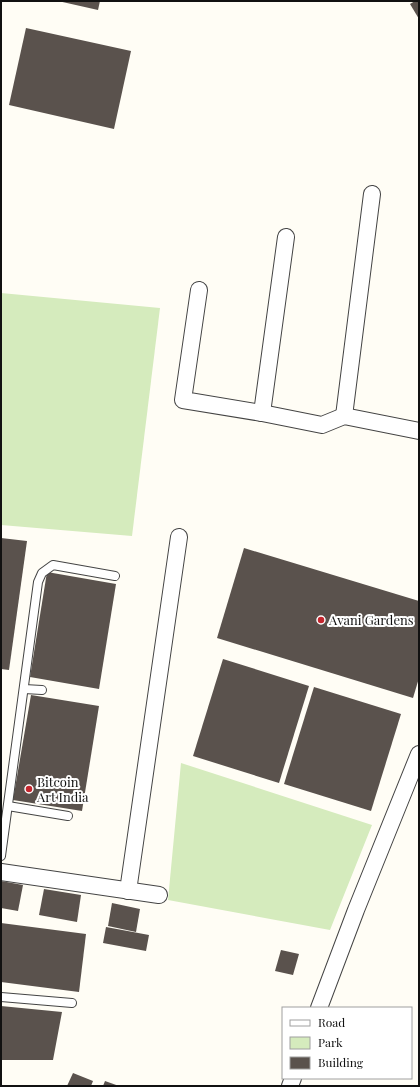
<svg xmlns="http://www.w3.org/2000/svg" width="420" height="1087" font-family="'Playfair Display',serif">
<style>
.green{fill:#d5ebbd}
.building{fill:#5a524d}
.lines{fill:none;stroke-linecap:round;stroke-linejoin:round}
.service-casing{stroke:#444;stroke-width:10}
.minor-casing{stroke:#444;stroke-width:18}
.service{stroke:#fff;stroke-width:8}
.minor{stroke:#fff;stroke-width:16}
.poi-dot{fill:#c4262e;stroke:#fff;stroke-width:1.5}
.labels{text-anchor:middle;stroke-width:4;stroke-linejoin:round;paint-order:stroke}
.poi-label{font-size:13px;fill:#111;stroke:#fff;text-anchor:start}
</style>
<rect width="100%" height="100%" fill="#fffdf5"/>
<g class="green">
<polygon points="1,293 160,308 132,536 1,525"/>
<polygon points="181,763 372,825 330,930 168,900"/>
</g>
<g class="building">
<polygon points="58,1 100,1 98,10"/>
<polygon points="415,1 419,1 419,19 410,4"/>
<polygon points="26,28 131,51 114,129 9,105"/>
<polygon points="1,538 27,541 9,670 1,669"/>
<polygon points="244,548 419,601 419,678 413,698 217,638"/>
<polygon points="47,572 116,584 99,689 30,677"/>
<polygon points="223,659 309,686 279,783 193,756"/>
<polygon points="314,687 401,714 371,811 284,784"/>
<polygon points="31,695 99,706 82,811 13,800"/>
<polygon points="1,881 23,885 18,911 1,908"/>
<polygon points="44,889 81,895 77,922 39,915"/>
<polygon points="112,903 140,909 136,932 108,926"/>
<polygon points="1,923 86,934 79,992 1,982"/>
<polygon points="106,927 149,935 146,951 103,943"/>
<polygon points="281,950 299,954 293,975 275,971"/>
<polygon points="1,1006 62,1012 53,1060 1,1060"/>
<polygon points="73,1073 93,1081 91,1086 67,1086"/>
<polygon points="105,1081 119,1086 103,1086"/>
</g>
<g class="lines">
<g class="service-casing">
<g id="service">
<polyline points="24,689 42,690"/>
<polyline points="8,806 68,816"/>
<polyline points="1,856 38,582 42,573 53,565 115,576"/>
<polyline points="1,997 72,1003"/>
</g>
</g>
<g class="minor-casing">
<g id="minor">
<polyline points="199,290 183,400 262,413 322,425 344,416 419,431"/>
<polyline points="262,413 286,237"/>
<polyline points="344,416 372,194"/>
<polyline points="1,872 159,895"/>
<polyline points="128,891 179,537"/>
<polyline points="319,1008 356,910 419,754"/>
<polyline points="290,1086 293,1078"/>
</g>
</g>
<use href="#service" class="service"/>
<use href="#minor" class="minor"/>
</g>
<g class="poi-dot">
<circle cx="321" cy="620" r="4"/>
<circle cx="29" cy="789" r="4"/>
</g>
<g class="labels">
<g class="poi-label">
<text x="329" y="625">Avani Gardens</text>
<text x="37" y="787">Bitcoin<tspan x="37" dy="15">Art India</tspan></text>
</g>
</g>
<rect width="420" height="1087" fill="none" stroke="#111111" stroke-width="4"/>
<rect x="282" y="1007" width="130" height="72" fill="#ffffff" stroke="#a0a0a0"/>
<rect x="290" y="1020" width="20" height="6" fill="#ffffff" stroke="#a0a0a0"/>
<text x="318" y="1027" font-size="12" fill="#111111">Road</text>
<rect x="290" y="1037" width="20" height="12" fill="#d5ebbd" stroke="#a0a0a0"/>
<text x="318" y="1047" font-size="12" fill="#111111">Park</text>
<rect x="290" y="1057" width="20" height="12" fill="#5a524d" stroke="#a0a0a0"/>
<text x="318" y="1067" font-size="12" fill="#111111">Building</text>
</svg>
